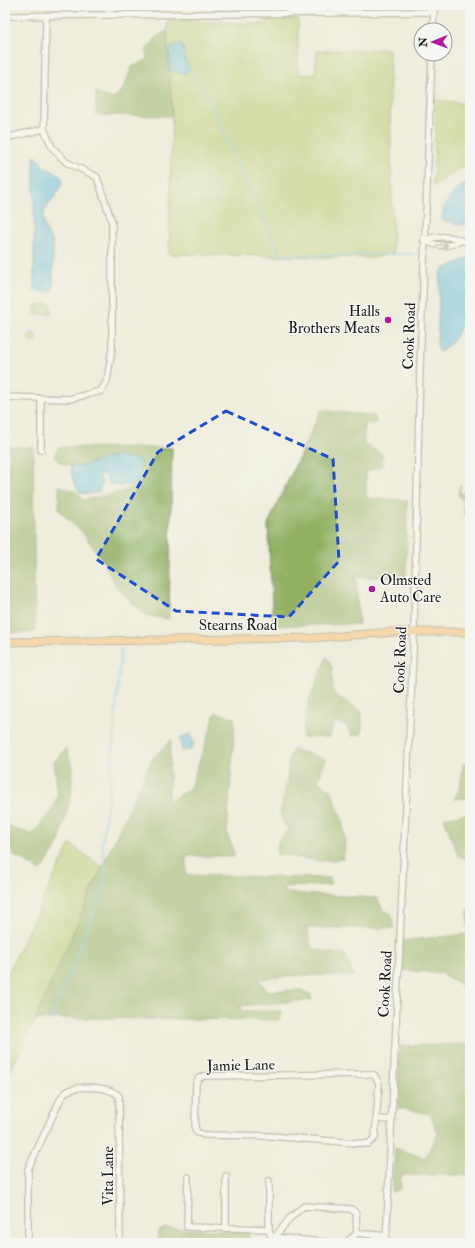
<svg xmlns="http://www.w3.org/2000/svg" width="475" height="1248" font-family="'IM FELL Double Pica',serif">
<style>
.green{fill:#b7cc70;stroke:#6a7446}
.forest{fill:#91b062;stroke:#56663f}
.water{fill:#66bfe4;stroke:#416e80}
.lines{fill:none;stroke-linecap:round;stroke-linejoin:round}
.stream{stroke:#66bfe4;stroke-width:1.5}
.minor-casing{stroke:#86847c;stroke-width:8}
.major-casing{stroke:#86847c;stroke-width:9}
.minor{stroke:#fff;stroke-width:5.5}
.major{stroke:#fabe6e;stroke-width:7}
.oneway{stroke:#999}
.marked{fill:none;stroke:#1d4ed8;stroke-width:3;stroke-dasharray:8 5;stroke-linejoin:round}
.poi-dot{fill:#b5179e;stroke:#f6f6f2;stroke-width:1.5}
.labels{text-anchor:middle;stroke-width:3;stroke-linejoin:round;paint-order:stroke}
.poi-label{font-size:15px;fill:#1c1c1c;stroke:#f6f6f2;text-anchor:end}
.street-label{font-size:15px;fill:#1c1c1c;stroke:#f6f6f2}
</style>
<rect width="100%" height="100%" fill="#f6f6f2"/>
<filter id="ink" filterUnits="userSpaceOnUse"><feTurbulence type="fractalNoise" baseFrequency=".025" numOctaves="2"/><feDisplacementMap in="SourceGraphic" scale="8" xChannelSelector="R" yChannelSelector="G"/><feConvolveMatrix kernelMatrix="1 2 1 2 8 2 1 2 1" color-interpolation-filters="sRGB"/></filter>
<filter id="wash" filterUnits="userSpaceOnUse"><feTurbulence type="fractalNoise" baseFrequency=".012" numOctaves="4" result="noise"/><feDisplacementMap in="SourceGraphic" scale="16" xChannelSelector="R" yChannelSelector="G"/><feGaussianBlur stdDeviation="0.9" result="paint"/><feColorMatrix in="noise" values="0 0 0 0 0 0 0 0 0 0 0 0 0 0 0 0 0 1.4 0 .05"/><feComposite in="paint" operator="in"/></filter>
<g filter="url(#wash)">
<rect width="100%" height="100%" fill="#efeddb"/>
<g class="green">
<polygon points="268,19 298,19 298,74 315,75 317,51 389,49 393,253 374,258 169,254 172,116 167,43 168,20 268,24"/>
<polygon points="437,100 470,104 470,162 433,186"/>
<polygon points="51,304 51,314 35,314 35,305"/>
<circle cx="33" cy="338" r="4.5"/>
<polygon points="70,844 102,867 56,976 5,1082 5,979"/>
</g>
<g class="forest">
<polygon points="167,31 172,116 96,115 96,92 100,95 113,99 124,88 132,67 147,60 147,49 158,36"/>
<polygon points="321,410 375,416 376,423 364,423 364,444 382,454 382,466 366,472 366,498 407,500 406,578 356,577 359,624 273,626 268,524"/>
<polygon points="5,447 33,447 35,632 5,633"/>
<path d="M58 447 172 448 169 619 147 616 118 589 101 558 82 532 59 510V486L76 492 84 500 122 492 139 483 115 456C98 462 69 475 54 457Z"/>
<polygon points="460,485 460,494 470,491 470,522 464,514 464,503 458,495"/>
<polygon points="327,656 332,667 333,693 362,712 362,734 352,736 347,726 334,722 330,737 302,737 308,704"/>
<polygon points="215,712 235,718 227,833 235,856 186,856 186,875 330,878 330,885 282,887 286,893 377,898 383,910 391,914 394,928 307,928 312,948 330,953 345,954 354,976 302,975 258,979 267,991 301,990 311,995 311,1000 239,1006 243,1011 282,1011 280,1020 67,1018 35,1020 102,867 152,759 171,740 168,802 190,788 212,725"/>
<polygon points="66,748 73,768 71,795 58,845 41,871 15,856 5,844 5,817 8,827 32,834 51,812 58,795 54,762"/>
<polygon points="293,749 326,759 318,781 331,790 342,820 345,840 343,859 321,861 276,854 278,841 288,830 280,814 287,781 289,759"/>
<polygon points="463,764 470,764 470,798 454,799 460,788"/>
<polygon points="470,813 470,860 458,856 444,818"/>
<polygon points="468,910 470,910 470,997 465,995 459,983 440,973 401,970 402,941 468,934"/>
<polygon points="470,1044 470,1175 401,1175 400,1189 392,1192 395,1148 425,1158 438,1133 430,1114 398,1108 399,1046"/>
<polygon points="166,1228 248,1231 250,1243 158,1243 158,1231"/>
</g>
<g class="water">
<polygon points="179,45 183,47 186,62 189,69 186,74 170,71 169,53 172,46"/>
<path d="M36 156 45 168 53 171 63 179C56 207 31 206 51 240L53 241V289L51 292 35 291 34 284V157Z"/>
<path d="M470 179V224L459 225 442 220C443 201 455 190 470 179Z"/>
<path d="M470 257C470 290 470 332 440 352L437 345 440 275 443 269Z"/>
<polygon points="115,456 140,460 139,483 120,486 109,483 106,475 102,473 99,477 102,483 99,492 88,494 80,493 73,481 70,465 80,467"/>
<polygon points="191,734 194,745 191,750 182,751 180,737"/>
</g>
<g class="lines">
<g class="stream">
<polyline points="189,69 200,80 279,253 283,255 414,254"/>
<polyline points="49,1021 52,1019 104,886 105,864 102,843 110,783 121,648"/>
</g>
</g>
</g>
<g filter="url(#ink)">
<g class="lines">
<g class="minor-casing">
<g id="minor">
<polyline points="5,16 434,12"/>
<polyline points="433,30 434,5"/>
<polyline points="5,138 44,129"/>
<path d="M424 240C433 237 445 236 454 238 460 240 463 242 470 241"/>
<path d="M424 240C435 246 449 248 460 241"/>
<polyline points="5,397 69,399 101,391 107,381 112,349 112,222 97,177 66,162 52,147 44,129 46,16"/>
<polyline points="41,450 41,400"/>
<polygon points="369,1074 374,1075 379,1083 375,1138 368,1144 270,1136 204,1135 198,1133 195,1129 196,1083 199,1078 204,1076"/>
<polyline points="377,1119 391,1120"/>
<polyline points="226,1176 226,1228 269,1229"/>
<polyline points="188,1177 187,1227 226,1228"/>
<polyline points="269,1181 269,1232 272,1237 333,1243"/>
<polyline points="274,1238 290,1218 304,1206 351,1209 356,1213 357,1233 386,1236"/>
<path d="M28 1243V1169L61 1098C63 1095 67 1091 70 1090 82 1085 111 1087 119 1096L120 1243"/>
<polyline points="346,1243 357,1233"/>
<polyline points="386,1243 414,631 420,368 432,54"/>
</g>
</g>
<g class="major-casing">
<polyline id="major" points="5,642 313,638 394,632 470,632"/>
</g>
<use href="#minor" class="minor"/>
<use href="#major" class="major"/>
</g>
<defs><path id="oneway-shaft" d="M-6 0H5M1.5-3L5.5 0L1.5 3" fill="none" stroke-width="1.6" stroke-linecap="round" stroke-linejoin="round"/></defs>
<use class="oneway" href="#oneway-shaft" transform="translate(442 245) rotate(3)"/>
</g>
<path d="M0 0H475V1248H0ZM226 411 333 459 339 561 289 617 176 611 96 559 158 452Z" fill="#efeddb" fill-opacity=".55" fill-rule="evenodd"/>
<path class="marked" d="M226 411 333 459 339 561 289 617 176 611 96 559 158 452Z"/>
<g class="poi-dot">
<circle cx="388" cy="320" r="4"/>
<circle cx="372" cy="589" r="4"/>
</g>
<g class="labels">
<g class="poi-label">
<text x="380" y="316">Halls<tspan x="380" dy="17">Brothers Meats</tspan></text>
<text x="380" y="585" text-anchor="start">Olmsted<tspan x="380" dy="17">Auto Care</tspan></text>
</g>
<g class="street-label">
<text transform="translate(409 336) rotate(-88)" y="5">Cook Road</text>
<text x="238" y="630">Stearns Road</text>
<text transform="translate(400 660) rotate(-88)" y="5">Cook Road</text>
<text transform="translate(385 984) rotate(-87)" y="5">Cook Road</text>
<text transform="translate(241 1065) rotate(-1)" y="5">Jamie Lane</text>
<text transform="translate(108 1176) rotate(-90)" y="5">Vita Lane</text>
</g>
</g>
<rect width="475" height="1248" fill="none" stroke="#f6f6f2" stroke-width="20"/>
<g transform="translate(433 42) rotate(269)"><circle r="19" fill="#f6f6f2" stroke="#9f9f9c"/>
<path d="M0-3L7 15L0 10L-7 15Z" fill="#b5179e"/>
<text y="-6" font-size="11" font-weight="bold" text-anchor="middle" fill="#1c1c1c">N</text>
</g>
</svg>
